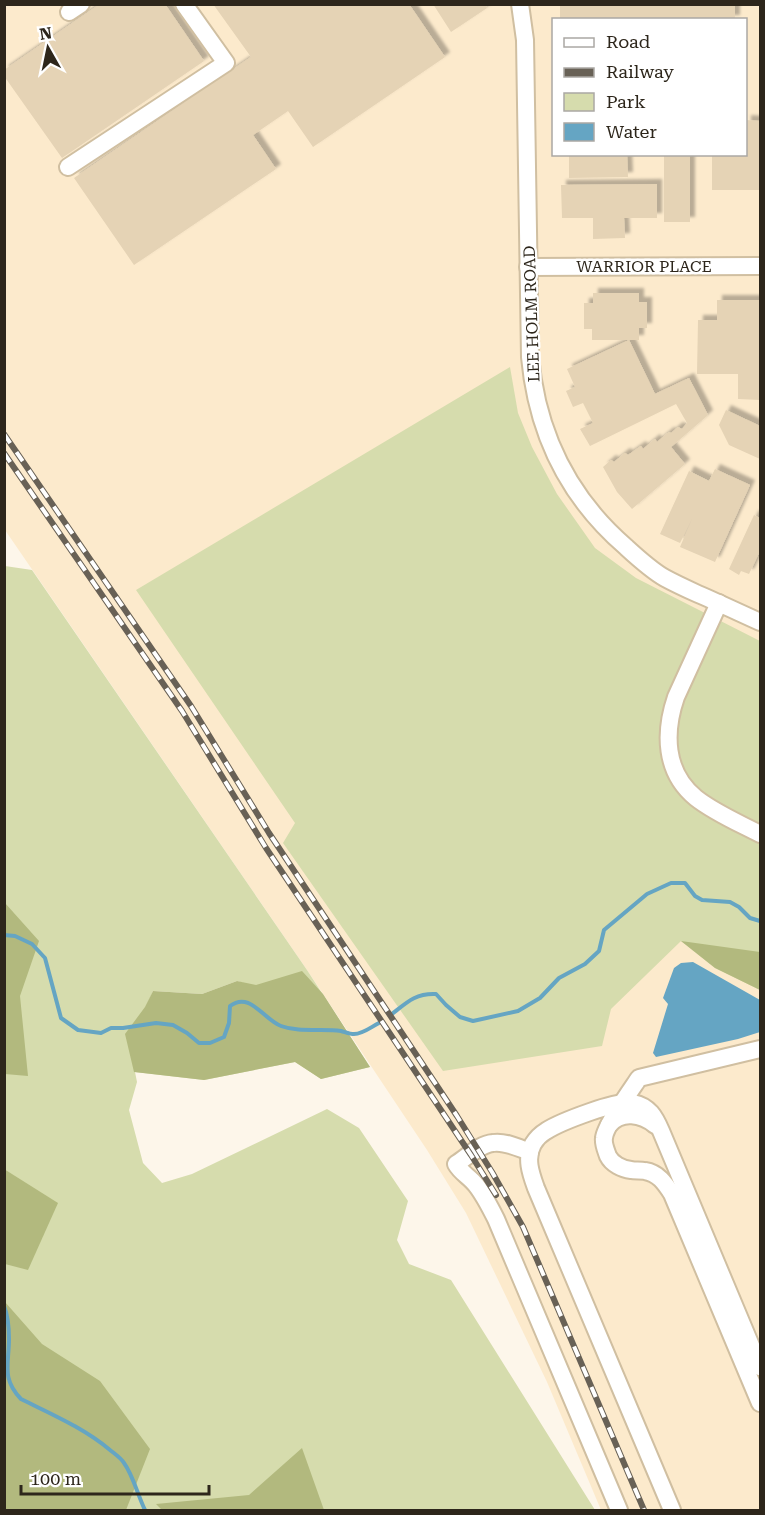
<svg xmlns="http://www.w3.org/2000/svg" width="765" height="1515" font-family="'Roboto Serif',serif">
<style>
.built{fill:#fceacc;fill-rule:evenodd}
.green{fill:#d6dcad;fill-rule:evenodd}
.forest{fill:#b2b97e}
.water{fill:#65a5c3}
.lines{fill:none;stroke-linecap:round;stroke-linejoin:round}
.stream{stroke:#65a5c3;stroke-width:4}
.building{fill:#e5d3b5;filter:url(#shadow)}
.minor-casing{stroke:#d0bfa1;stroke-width:20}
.minor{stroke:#fff;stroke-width:16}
.rail-casing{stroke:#686156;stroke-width:6}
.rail{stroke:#fff;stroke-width:4;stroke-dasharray:11;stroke-linecap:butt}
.labels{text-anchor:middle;stroke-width:4.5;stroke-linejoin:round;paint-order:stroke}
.street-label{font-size:16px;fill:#2d261b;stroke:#fff}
</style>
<defs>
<filter id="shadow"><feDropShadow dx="5" dy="-5" stdDeviation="1.5" flood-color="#0004"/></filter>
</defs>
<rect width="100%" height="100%" fill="#fdf6ea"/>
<path class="built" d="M4 5H760V1510H601L547 1382 466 1213 427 1150 307 970 5 530ZM554 20H746V154H554Z"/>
<g class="green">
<polygon points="510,367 518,413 532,447 557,494 595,548 636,578 760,641 760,990 715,968 681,941 611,1009 602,1046 443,1071 283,843 295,823 136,590"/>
<path d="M5 566 32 570 307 970 370 1067 321 1079 295 1062 204 1080 135 1072 137 1082 129 1110 143 1163 162 1183 192 1174 327 1109 359 1128 408 1201 397 1240 409 1264 451 1280 595 1510H5ZM237 981 253 986 146 1007 153 991 202 994Z"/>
</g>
<g class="forest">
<polygon points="5,903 39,941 20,996 28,1076 5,1074"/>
<polygon points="681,941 760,952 760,990 715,968"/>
<polygon points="302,971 323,994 370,1067 321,1079 295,1062 204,1080 134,1072 125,1034 145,1007 153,991 202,994 237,981 256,985"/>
<polygon points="4,1169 58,1203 28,1270 5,1264"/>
<polygon points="5,1302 42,1344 100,1381 150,1449 126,1510 5,1510"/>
<polygon points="302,1448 324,1510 162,1510 156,1504 249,1495"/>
</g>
<polygon class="water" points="693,962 760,1000 760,1032 738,1039 656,1057 653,1053 668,1004 663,998 674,968 681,963"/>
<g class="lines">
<g class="stream">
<path d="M4 935 15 936 32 944 45 958 61 1018 78 1030 101 1033 111 1028H123L156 1023 173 1025 187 1033 199 1043H210L224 1037 229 1023 230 1006C250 991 263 1019 281 1026 300 1033 321 1028 341 1031 345 1032 350 1034 354 1034 363 1034 371 1027 379 1023"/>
<path d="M392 1014C407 1002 416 993 436 994L446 1005 460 1017 473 1021 518 1011 540 998 559 978 585 964 599 951 604 930 647 894 671 883H685L695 896 702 900 730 902 739 907 750 918 760 921"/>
<path d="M4 1306C8 1316 9 1328 9 1339 9 1364 1 1378 21 1399 51 1414 84 1428 110 1450 115 1454 121 1458 124 1463 133 1475 138 1496 145 1510"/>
</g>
</g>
<g class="building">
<polygon points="100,4 165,4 204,61 62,158 4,76 4,70"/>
<polygon points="213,4 409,4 445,57 313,147 288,111 253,135 276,169 134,265 74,178 251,57"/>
<polygon points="433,4 485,4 487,8 451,32"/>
<rect x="560" y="4" width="175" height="16"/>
<polygon points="746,120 760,121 760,190 712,190 712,154 746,154"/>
<polygon points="569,154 627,154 628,177 569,178"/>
<rect x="664" y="154" width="26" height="68"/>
<polygon points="657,184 657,218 624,218 625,238 593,239 593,218 562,218 561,185"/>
<polygon points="593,293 639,293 639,302 647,302 647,328 639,328 639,340 629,340 655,394 689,378 708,415 671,447 685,464 632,509 617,492 603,467 611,460 614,462 625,453 628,455 641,446 643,449 655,439 657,442 669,432 671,433 678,427 682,429 687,423 676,404 590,446 580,429 593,423 583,403 573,407 566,391 575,387 567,369 629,340 592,340 592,329 584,329 584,303 593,303"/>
<polygon points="717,300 760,300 760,400 738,399 738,374 697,374 698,320 717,320"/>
<polygon points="726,410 760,426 760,459 729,445 719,425"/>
<polygon points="715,469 750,485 715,562 680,547 692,519 680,543 660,534 689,471 709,481"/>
<polygon points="754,515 760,518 760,551 749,574 741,571 739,575 729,569"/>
</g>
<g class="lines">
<g class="minor-casing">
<g id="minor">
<path d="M520 4 525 40 530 357C537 433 568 497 626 547 638 558 651 570 665 578 676 584 687 589 698 594 719 603 740 613 760 622"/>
<polyline points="69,12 81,4"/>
<polyline points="68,167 226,63 184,4"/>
<polyline points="528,267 760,266"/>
<path d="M719 603 676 697C664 732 664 772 696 798 715 813 739 823 760 834"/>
<path d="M760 1049 639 1078C631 1090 605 1126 604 1138 603 1144 606 1150 608 1156 612 1164 622 1169 631 1170 635 1171 640 1170 645 1171 658 1173 665 1183 672 1194L760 1403"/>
<path d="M609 1125C621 1110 642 1114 655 1125"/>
<path d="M530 1152C519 1148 505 1141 493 1143 480 1144 467 1157 456 1164 461 1173 470 1177 476 1185 484 1195 490 1207 496 1219L619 1510"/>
<path d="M672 1510 536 1188C531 1174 525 1158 533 1144 536 1139 541 1134 546 1131 560 1122 619 1099 633 1103 649 1106 655 1117 661 1131L760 1367"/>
</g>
</g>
<use href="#minor" class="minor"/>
<g class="rail-casing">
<g id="rail">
<polyline points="4,434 191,706 269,833 457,1116 492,1172 523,1227 644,1510"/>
<polyline points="4,453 182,711 266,848 471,1155 496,1195"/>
</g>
</g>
<use href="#rail" class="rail"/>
</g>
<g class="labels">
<g class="street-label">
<text x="644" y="272">WARRIOR PLACE</text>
<text transform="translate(531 314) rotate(-92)" y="6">LEE HOLM ROAD</text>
</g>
</g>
<rect width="765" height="1515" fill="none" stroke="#2d261b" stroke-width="12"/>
<rect x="552" y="18" width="195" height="138" fill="#ffffff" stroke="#aba8a4" stroke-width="1.5"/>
<rect x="564" y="38" width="30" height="9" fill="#ffffff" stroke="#aba8a4" stroke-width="1.5"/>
<text x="606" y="48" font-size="18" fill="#2d261b">Road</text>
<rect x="564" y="68" width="30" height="9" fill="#686156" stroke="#aba8a4" stroke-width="1.5"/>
<text x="606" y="78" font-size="18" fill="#2d261b">Railway</text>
<rect x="564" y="93" width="30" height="18" fill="#d6dcad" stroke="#aba8a4" stroke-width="1.5"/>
<text x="606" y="108" font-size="18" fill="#2d261b">Park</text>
<rect x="564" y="123" width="30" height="18" fill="#65a5c3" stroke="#aba8a4" stroke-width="1.5"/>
<text x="606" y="138" font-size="18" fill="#2d261b">Water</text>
<g transform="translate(48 48) rotate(351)" stroke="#ffffff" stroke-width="4.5" paint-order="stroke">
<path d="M0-4.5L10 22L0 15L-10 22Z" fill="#2d261b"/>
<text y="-9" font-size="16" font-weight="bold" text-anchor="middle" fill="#2d261b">N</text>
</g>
<path d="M21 1485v9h188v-9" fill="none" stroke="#2d261b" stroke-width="3"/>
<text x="30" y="1485" font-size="18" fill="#2d261b" stroke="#ffffff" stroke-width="4.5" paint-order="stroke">100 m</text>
</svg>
